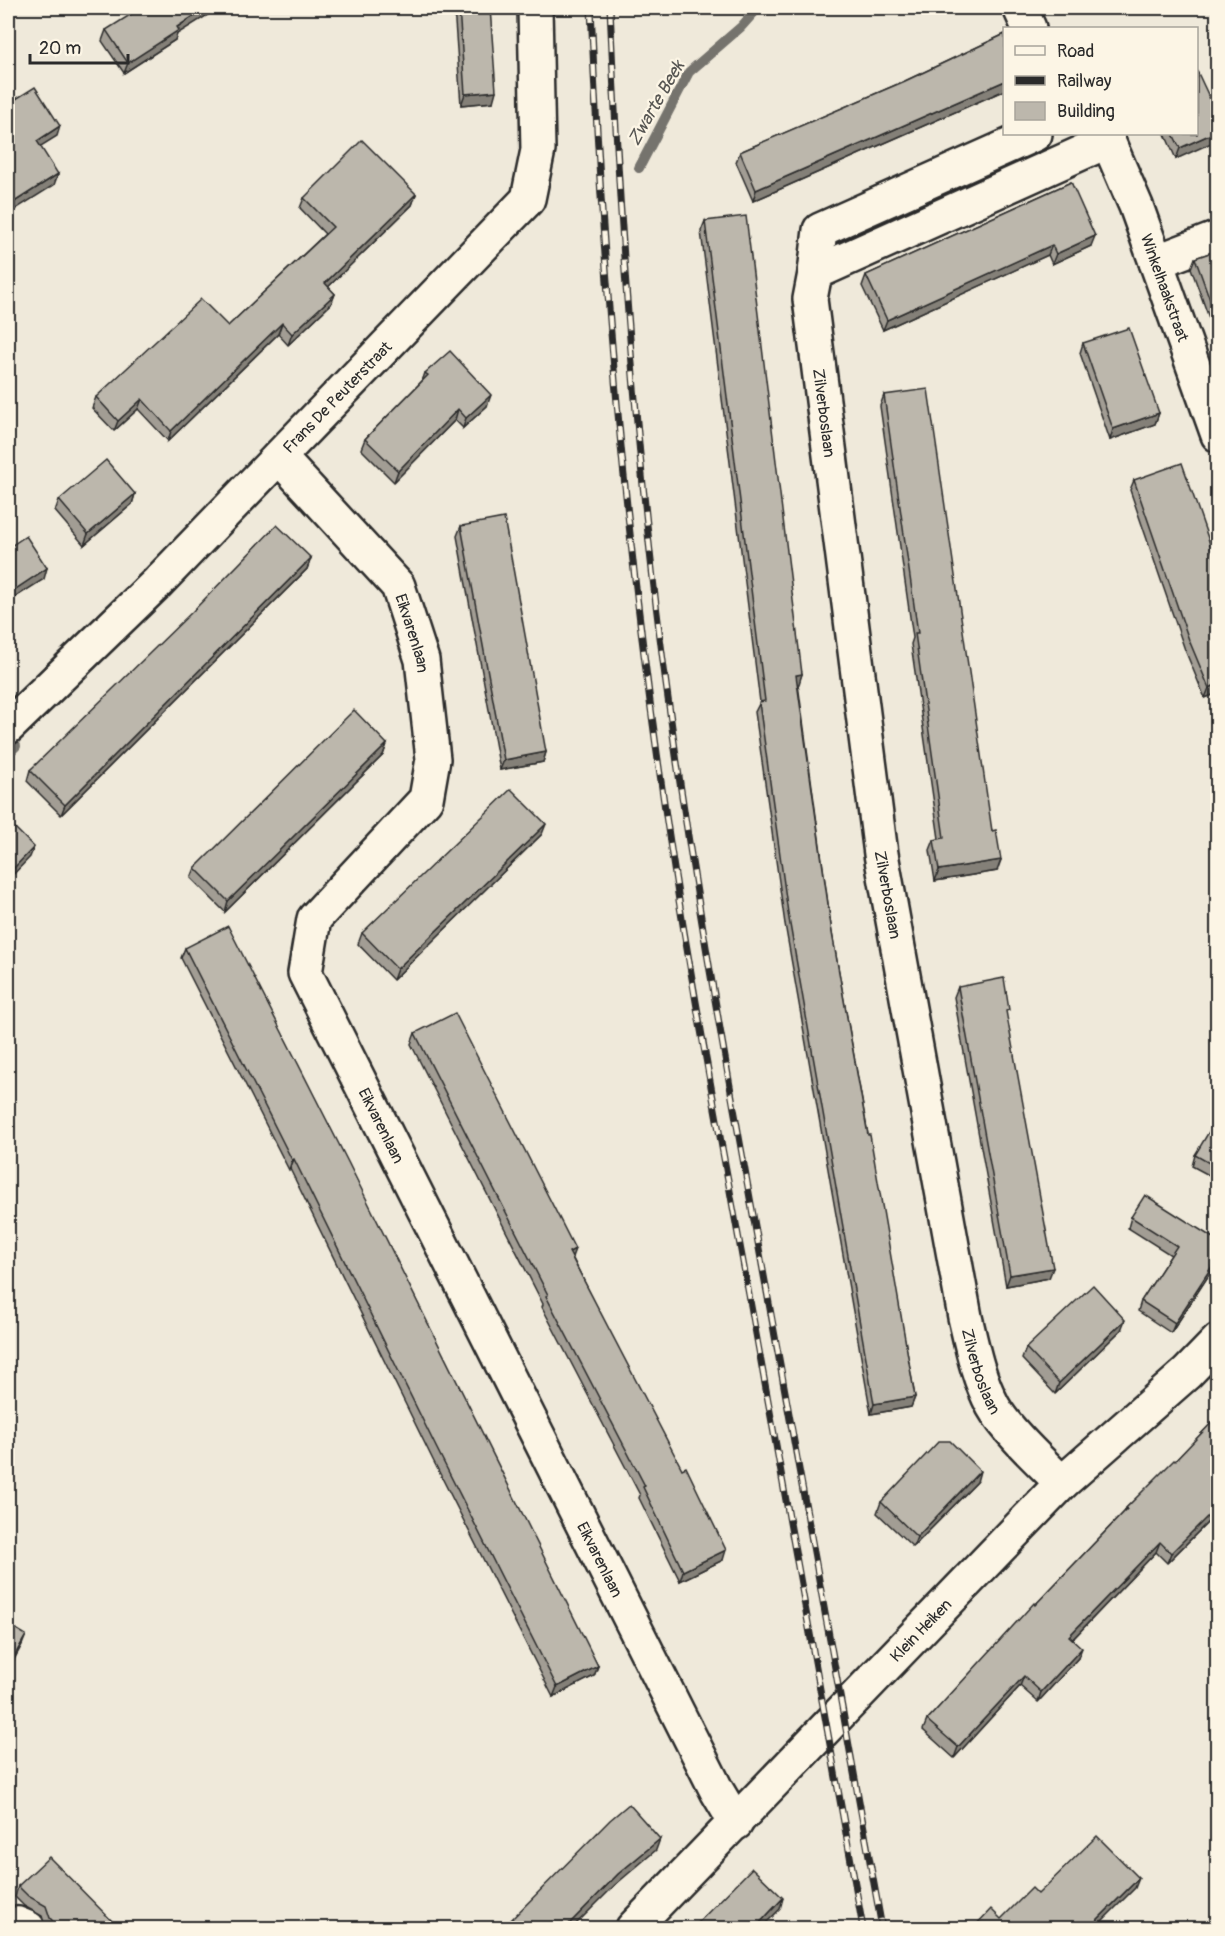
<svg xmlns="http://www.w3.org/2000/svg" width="1225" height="1936" font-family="Pangolin,sans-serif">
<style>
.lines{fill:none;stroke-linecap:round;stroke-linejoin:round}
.stream{stroke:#75736d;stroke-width:10}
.minor-casing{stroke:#2b2b2b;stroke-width:38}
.minor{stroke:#fcf5e5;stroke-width:33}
.rail-casing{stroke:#2b2b2b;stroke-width:7}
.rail{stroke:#fcf5e5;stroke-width:4.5;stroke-dasharray:14;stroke-linecap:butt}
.wall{fill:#a29d94;stroke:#2b2b2b;stroke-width:1.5}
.shaded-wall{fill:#848078;stroke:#2b2b2b;stroke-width:1.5}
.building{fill:#bcb7ac;stroke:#2b2b2b;stroke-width:1.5}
.labels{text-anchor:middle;stroke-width:4.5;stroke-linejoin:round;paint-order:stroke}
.street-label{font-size:16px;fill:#2b2b2b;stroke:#fcf5e5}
.water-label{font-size:18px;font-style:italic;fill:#565552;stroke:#fcf5e5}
</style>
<rect width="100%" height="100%" fill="#efe9da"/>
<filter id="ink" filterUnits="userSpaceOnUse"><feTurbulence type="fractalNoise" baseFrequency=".0167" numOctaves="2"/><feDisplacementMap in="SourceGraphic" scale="12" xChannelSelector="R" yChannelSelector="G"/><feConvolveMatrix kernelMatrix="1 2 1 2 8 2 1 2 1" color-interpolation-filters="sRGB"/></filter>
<g filter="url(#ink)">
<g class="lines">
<g class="stream">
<polyline points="639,168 689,72 741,27 758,8"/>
<polyline points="8,754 16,746"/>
</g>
<g class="minor-casing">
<g id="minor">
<polyline points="1020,8 1029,28"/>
<path id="s1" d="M1035 134 820 230 815 273 810 299 881 854 965 1317C972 1347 978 1378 993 1406 1007 1431 1041 1462 1062 1483"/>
<path id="s2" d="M1105 134 1136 206 1218 435"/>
<polyline points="1156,262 1218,238"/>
<polyline points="815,273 1108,141"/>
<path id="s3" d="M279 457 398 586 422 660 433 759 426 799 314 919 305 973 717 1791 736 1823"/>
<path id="s4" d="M8 727 158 582 528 199 538 150 535 8"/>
<polyline points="13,1928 18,1924 28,1928"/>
<path id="s5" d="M633 1928 1062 1483 1187 1373 1218 1341"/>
</g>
</g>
<use href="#minor" class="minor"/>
<g class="rail-casing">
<g id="rail">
<path d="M591 8C603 293 629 579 673 862 695 1007 723 1151 749 1295 787 1506 825 1717 863 1928"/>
<path d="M610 8C618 190 630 371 650 552 675 782 716 1010 757 1237 799 1467 840 1698 882 1928"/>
</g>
</g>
<use href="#rail" class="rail"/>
</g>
<g class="wall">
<polygon points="454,8 490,8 493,102 461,105"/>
<polygon points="106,30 177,34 175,40 124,73 102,41"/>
<polygon points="1005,34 1005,90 753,201 736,162 740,152 905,81"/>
<polygon points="1218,116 1176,159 1165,134 1197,134"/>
<polygon points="1071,182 1091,246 1052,264 1048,255 883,330 862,286 866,275"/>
<polygon points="416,194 412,205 328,287 335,294 331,304 288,345 278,334 168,441 138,409 114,431 92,408 96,397 228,326 325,234 300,208 304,198"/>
<polygon points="705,221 802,674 798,684 832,933 915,1397 911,1407 871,1414 785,924 755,712 760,702 701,231"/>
<polygon points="1218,250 1218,343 1191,268 1195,258"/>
<polygon points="1083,343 1159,413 1155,424 1110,440 1080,353"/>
<polygon points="425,373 487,406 463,428 455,420 394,482 361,449 365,439 422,381"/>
<polygon points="884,395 992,831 997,871 935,881 930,850 934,840 939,839 911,644 913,638 880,406"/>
<polygon points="1134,480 1218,567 1218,693 1205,698 1185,650 1130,490"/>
<polygon points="135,494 132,504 84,545 55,511 59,500"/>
<polygon points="461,526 546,752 543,762 500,770 457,536"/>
<polygon points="311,558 307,569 61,815 27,781 30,770"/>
<polygon points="387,744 383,755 225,912 191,878 195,868"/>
<polygon points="542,834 393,980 358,944 362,933"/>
<polygon points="185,948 598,1666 594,1676 553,1697 433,1460 290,1169 289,1170 181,958"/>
<polygon points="958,987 1049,1278 1006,1286 954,997"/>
<polygon points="415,1033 572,1257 723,1560 680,1581 639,1498 640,1495 542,1307 543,1304 411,1044"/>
<polygon points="1218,1128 1218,1180 1192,1166 1195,1155"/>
<polygon points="1131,1217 1218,1241 1218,1261 1171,1333 1138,1311 1141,1301 1171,1255 1128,1228"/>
<polygon points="1121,1330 1055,1394 1022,1359 1026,1348"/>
<polygon points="1218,1416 1218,1508 1215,1515 1167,1563 1156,1552 1073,1639 1078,1658 1038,1702 1020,1686 954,1758 923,1730 927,1720 1035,1605 1124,1512 1126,1508 1175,1461"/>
<polygon points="977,1482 913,1547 877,1513 881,1502"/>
<polygon points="18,1886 115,1924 113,1929 46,1929 42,1916 24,1906 15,1897"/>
</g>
<g class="shaded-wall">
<polygon points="206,8 219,8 177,34 175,40 124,73 128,63 177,27"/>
<polygon points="1005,81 1005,90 753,201 756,190"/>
<polygon points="496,91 493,102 461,105 465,94"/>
<polygon points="60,126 57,136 33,151 37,141"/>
<polygon points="1218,131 1218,140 1176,159 1180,148"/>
<polygon points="58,174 54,185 8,214 8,206"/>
<polygon points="416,194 412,205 321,294 325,283"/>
<polygon points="1095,236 1091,246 1052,264 1056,254"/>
<polygon points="1052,245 1048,255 883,330 887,320"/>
<polygon points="335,294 331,304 288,345 292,334"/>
<polygon points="282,323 278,334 168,441 171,431"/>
<polygon points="491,395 487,406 463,428 466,418"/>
<polygon points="142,399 138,409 114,431 118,421"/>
<polygon points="458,409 455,420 394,482 398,471"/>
<polygon points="1159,413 1155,424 1110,440 1113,429"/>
<polygon points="135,494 132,504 84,545 88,534"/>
<polygon points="311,558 307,569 61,815 65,805"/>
<polygon points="47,568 44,579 8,602 8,594"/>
<polygon points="802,674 799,684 793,685 796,675"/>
<polygon points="1218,684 1218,693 1205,698 1209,688"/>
<polygon points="387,744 383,755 225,912 228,901"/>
<polygon points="546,752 543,762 500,770 504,760"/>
<polygon points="546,824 542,834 393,980 397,969"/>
<polygon points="34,847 30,857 8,880 8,874"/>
<polygon points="1001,860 997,871 935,881 939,870"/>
<polygon points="294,1159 290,1169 289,1170 292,1160"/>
<polygon points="575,1249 571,1260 569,1252"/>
<polygon points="1218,1257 1218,1261 1171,1333 1175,1323"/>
<polygon points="1053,1268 1049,1278 1006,1286 1010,1275"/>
<polygon points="1125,1320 1121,1330 1055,1394 1059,1383"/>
<polygon points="915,1397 911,1407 871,1414 874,1404"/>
<polygon points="980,1471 977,1482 913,1547 917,1537"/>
<polygon points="1218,1501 1218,1508 1215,1515 1167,1563 1171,1553"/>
<polygon points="1160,1542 1156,1552 1065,1647 1069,1636"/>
<polygon points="726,1550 723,1560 680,1581 683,1571"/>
<polygon points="14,1552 11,1562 8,1565 8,1558"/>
<polygon points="26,1635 22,1645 8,1671 8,1667"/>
<polygon points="1082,1648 1078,1658 1038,1702 1041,1692"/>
<polygon points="598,1666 594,1676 553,1697 557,1687"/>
<polygon points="1024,1676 1020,1686 954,1758 958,1747"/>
<polygon points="660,1839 656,1850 615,1885 571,1929 564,1929 618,1874"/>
<polygon points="1139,1878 1135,1888 1094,1929 1088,1929"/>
<polygon points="783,1898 780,1909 760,1929 754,1929"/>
</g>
<g class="building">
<polygon points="141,8 206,8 177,27 179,30 128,63 106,30"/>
<polygon points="459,8 490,8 496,91 465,94"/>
<polygon points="1005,34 1005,81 756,190 740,152 905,81"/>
<polygon points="1197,71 1218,116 1218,131 1180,148 1173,134 1197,134"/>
<polygon points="35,87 60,126 37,141 58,174 8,206 8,104"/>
<polygon points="362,140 416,194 325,283 335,294 292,334 282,323 171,431 142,399 118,421 96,397 201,299 228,326 333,227 304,198"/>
<polygon points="1071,182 1095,236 1056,254 1052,245 887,320 866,275"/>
<polygon points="746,216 802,674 796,675 832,933 868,1135 870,1135 915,1397 874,1404 788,913 759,702 765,701 705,221"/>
<polygon points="1218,250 1218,322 1195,258"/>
<polygon points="1129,328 1159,413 1113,429 1083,343"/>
<polygon points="450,351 491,395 466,418 458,409 398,471 365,439 428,375 425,373"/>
<polygon points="928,389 992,831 996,830 1001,860 939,870 934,840 944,838 915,633 918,633 884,395"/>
<polygon points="106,460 135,494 88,534 59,500"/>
<polygon points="1182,463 1218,567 1218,684 1209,688 1189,640 1134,480"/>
<polygon points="504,518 546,752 504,760 461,526"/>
<polygon points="277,525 311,558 65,805 30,770 192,612"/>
<polygon points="26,536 47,568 8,594 8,548"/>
<polygon points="354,710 387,744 228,901 195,868"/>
<polygon points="511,789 546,824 397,969 362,933"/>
<polygon points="8,821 34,847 8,874"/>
<polygon points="228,926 348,1162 598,1666 557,1687 437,1449 294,1159 292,1160 185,948"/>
<polygon points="1004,978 1009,1010 1006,1011 1053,1268 1010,1275 958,987"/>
<polygon points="455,1013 575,1249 569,1252 682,1469 686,1467 726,1550 683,1571 643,1487 645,1486 546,1296 548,1295 415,1033"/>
<polygon points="1213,1125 1218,1128 1218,1168 1195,1155"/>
<polygon points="1145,1195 1218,1241 1218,1257 1175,1323 1141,1301 1177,1246 1131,1217"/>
<polygon points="1093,1285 1125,1320 1059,1383 1026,1348"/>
<polygon points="1218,1416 1218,1501 1216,1502 1218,1503 1218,1506 1171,1553 1160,1542 1069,1636 1082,1648 1041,1692 1024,1676 958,1747 927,1720 1034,1603 1035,1605 1127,1509 1126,1508 1174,1460 1175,1461"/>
<polygon points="939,1441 950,1441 980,1471 917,1537 881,1502"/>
<polygon points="8,1544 14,1552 8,1558"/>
<polygon points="8,1624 26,1635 8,1667"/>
<polygon points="629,1804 660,1839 618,1874 564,1929 502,1929 610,1820"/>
<polygon points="1097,1836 1139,1878 1088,1929 972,1929 991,1909 1001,1919 1032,1888 1038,1894"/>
<polygon points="49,1857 115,1924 110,1929 60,1929 50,1918 46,1906 28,1896 18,1886"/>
<polygon points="752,1868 783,1898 754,1929 692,1929"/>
<polygon points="1218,1921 1218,1929 1208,1929"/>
<polygon points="673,1922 680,1929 667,1929"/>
</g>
</g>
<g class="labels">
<g class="street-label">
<text dy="6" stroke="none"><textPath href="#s2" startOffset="165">Winkelhaakstraat</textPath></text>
<text dy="6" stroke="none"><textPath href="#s4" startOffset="466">Frans De Peuterstraat</textPath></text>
<text dy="6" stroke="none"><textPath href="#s1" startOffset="420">Zilverboslaan</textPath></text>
<text dy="6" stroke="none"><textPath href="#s3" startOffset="225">Eikvarenlaan</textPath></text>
<text dy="6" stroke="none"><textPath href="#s1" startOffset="906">Zilverboslaan</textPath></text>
<text dy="6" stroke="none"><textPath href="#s3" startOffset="783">Eikvarenlaan</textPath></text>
<text dy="6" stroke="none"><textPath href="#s1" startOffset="1392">Zilverboslaan</textPath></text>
<text dy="6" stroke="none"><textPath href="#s3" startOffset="1269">Eikvarenlaan</textPath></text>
<text dy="6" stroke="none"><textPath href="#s5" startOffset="414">Klein Heiken</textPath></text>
</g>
<g class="water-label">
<text transform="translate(656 103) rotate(-60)" y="6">Zwarte Beek</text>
</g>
</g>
<rect width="1225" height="1936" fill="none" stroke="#fcf5e5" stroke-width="30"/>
<rect x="15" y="15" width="1195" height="1906" fill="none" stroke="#2b2b2b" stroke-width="2" filter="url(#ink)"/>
<rect x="1003" y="27" width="195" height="108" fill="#fcf5e5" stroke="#a8a49b" stroke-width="1.5"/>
<rect x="1015" y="46" width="30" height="9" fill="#fcf5e5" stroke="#a8a49b" stroke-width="1.5"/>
<text x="1057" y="57" font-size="18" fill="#2b2b2b">Road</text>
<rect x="1015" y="76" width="30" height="9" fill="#2b2b2b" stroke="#a8a49b" stroke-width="1.5"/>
<text x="1057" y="87" font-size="18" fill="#2b2b2b">Railway</text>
<rect x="1015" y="102" width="30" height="18" fill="#bcb7ac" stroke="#a8a49b" stroke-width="1.5"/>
<text x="1057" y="117" font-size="18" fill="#2b2b2b">Building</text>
<path d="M30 54v9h98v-9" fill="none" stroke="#2b2b2b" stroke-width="3"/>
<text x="39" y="54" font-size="18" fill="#2b2b2b" stroke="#fcf5e5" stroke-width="4.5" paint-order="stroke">20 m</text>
</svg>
